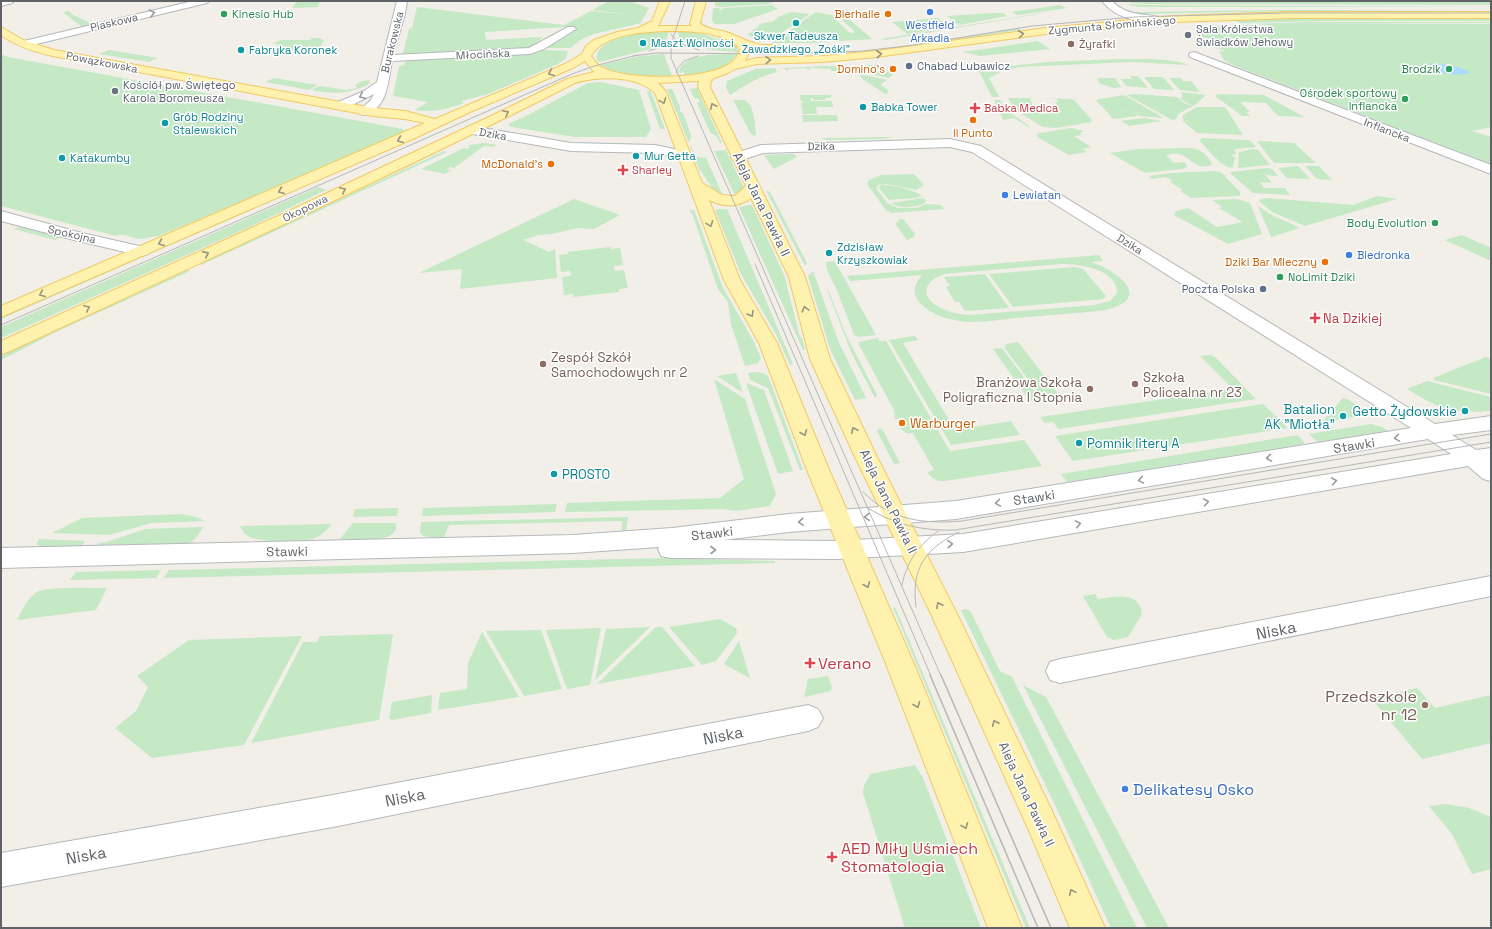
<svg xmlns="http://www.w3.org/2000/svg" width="1492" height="929" font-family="'Space Grotesk',sans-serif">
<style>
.green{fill:#c5e8c5;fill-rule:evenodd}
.water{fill:#aadaff}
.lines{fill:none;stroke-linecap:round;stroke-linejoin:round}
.minor-casing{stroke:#b5b8bc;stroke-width:2}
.major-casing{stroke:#f2c960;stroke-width:2}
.minor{fill:#fff;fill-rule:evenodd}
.major{fill:#fff2af;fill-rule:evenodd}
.tram-far1{stroke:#b6b7b8;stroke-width:1}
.tram{stroke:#b6b7b8;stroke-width:1.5}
.oneway{stroke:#979a9d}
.oneway2{stroke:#979581}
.shop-dot{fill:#3f7fe0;stroke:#fff;stroke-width:1.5}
.leisure-dot{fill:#2e9e5b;stroke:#fff;stroke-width:1.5}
.food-dot{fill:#e8710a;stroke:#fff;stroke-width:1.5}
.culture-dot{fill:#0f9aa8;stroke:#fff;stroke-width:1.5}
.worship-dot{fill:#6b7280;stroke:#fff;stroke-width:1.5}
.education-dot{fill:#8d6e63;stroke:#fff;stroke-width:1.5}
.service-dot{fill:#5c6f8a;stroke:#fff;stroke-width:1.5}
.health-dot{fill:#e0444e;stroke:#fff;stroke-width:1.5}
.labels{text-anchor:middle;stroke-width:3;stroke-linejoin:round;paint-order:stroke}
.far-leisure-label{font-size:11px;fill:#27864d;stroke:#fff;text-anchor:end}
.far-food-label{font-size:11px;fill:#c56008;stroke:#fff;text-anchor:end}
.far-street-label{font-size:11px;fill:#5f6368;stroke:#fff}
.far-shop-label{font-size:11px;fill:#366cbe;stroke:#fff;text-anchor:start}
.far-worship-label{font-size:11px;fill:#5b616d;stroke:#fff;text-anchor:start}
.far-culture-label{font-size:11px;fill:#0d838f;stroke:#fff;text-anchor:start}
.far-education-label{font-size:11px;fill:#785e54;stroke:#fff;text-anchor:start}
.far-service-label{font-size:11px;fill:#4e5e75;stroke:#fff;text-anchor:start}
.far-health-label{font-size:11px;fill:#be3a42;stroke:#fff;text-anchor:start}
.street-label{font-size:13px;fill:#5f6368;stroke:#fff}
.health-label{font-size:13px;fill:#be3a42;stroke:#fff;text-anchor:start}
.education-label{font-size:13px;fill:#785e54;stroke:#fff;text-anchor:start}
.culture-label{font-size:13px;fill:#0d838f;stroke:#fff;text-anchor:end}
.food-label{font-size:13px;fill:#c56008;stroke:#fff;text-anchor:start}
.near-street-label{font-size:16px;fill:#5f6368;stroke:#fff}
.near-health-label{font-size:16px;fill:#be3a42;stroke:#fff;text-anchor:start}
.near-education-label{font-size:16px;fill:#785e54;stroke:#fff;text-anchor:end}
.near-shop-label{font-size:16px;fill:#366cbe;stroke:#fff;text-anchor:start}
</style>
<rect width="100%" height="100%" fill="#f1efe8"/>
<g class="green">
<polygon points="297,1 320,1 318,7 292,8"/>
<polygon points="609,1 629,1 649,8 641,23 594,34 582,39 570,48 543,48 574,28 568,26 565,27 485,32 486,40 543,37 534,45 527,48 403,54 409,29 412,28 417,7 564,25 591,11 634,15 592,10"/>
<polygon points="715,1 771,1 773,2 769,4 721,7 715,6"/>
<polygon points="1129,1 1491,1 1491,5 1146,4 1130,3"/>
<polygon points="1125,4 1147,5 1491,7 1139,7"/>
<polygon points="772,5 778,9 734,24 715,24 712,21 713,8 719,8 720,10 725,8"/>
<polygon points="1059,5 1068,8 1017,15 1012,12"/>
<polygon points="1282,10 1491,11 1297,11 1138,14 1136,12"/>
<polygon points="69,11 73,15 95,25 82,27 63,12"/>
<polygon points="790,12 810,14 769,41 760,42 747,34 753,32 753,30 757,28 760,24 774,21 778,17"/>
<polygon points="816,12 841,17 835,19 839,19 836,20 850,33 855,32 840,18 850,20 872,39 811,43 771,43 799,24 803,24 800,23"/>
<polygon points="992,13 1003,13 1007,16 959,25 947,16"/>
<polygon points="1043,13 1045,13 885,40 881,39"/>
<polygon points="938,18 950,27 907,34 892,22"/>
<polygon points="1289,18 1491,19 1491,21 1329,21 1240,23 1235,20"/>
<polygon points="1311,22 1491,22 1491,23 1242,24"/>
<polygon points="1272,24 1491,24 1491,127 1472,131 1491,137 1491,164 1233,65 1224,60 1219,51 1226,51 1216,48 1209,40 1195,33 1200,27"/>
<polygon points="1017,28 1020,30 866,53 864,51 912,46"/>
<path d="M669 31 665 42 658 47 600 62 597 61C592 35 653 31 669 31Z"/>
<path d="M678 31C701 32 716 38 737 46L738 52C726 51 676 50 678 31Z"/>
<polygon points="310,38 319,38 324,40 319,49 316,50 274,50 278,44 272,44 281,40 312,40"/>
<polygon points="1038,41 1050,49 980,56 963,52"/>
<polygon points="109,50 158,58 149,62 99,54"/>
<path d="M542 50 568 51 566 58 558 64 488 94 461 101 464 103C448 109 432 113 415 110L428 102 393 96 399 66 404 65 405 62 412 59 538 53Z"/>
<path d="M1 54 8 57 403 129 405 132 159 236C152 236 145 239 139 239 131 238 124 232 116 236L1 206Z"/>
<path d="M664 54 672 76C652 77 617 77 601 65L640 56Z"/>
<path d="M737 54C727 70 702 74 685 75L683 72 680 73 679 71C683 53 723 54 737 54Z"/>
<path d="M1120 59C1137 59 1174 58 1188 65L1133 62 1019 67 1005 70 1002 67 1048 62Z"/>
<polygon points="863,65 876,65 893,75 889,78 861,72"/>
<polygon points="828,66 856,66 841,71 831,71 831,69 811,68 809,70 806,68 787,69 788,72 784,68"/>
<path d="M775 68 777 72C760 76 745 85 730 95L726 87 727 81 755 69Z"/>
<polygon points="992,68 1002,71 989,78 999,97 992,97 979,71"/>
<polygon points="860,74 887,80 881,84 882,86 888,90 887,95 861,78"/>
<polygon points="1130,76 1138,76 1148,88 1126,86 1121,79 1132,79"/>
<polygon points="1144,77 1163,77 1174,90 1154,89"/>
<polygon points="274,78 318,85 308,90 294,87 298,85 293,87 265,82"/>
<polygon points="1099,78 1115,78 1121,87 1114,88 1100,84 1097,79"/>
<polygon points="1169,78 1181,78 1183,81 1191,81 1200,92 1180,90"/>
<path d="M370 80 369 84C347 95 333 94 311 90L320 86 347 90 357 88 355 85 362 81Z"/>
<polygon points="600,82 639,90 651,129 646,137 575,137 511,127 508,124 524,117 588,83"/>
<polygon points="697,88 722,143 720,143 717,137 710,132 697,103 700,102 698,98 695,99 690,89"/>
<polygon points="667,89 672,89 680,107 680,112 683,113 691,135 690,141 688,141"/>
<polygon points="650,90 651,92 665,129 660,129 647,92"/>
<polygon points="1181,92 1206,95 1194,106 1185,102 1179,97 1183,98"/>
<polygon points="1135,94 1177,97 1184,103 1193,106 1178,114 1176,119 1172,120 1127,95"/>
<polygon points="1218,94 1264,95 1304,117 1278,116 1266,103 1240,102 1250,112 1246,112 1250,116 1242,116 1215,96"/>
<polygon points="799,95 831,95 831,98 825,98 826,100 813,100 813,98 810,98 811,101 801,101"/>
<polygon points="1124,95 1164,118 1140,116 1135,113 1101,106 1096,100"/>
<polygon points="1008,98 1030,98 1034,111 1061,112 1055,102 1058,102 1057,99 1043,98 1071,99 1074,100 1091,119 1092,122 1056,128 1043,127 1015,110"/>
<path d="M733 100C736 100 743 99 746 101 755 107 755 126 756 136L751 134Z"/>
<polygon points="994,100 1000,100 1006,110 1028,125 1030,128 1014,118 1003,120"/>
<polygon points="805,101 832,101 833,107 816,107 817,114 803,114 801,103"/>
<polygon points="1102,106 1134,113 1138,116 1113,119"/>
<polygon points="1197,107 1225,107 1243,135 1197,133 1183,121 1183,115"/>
<polygon points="802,115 837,115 838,121 803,122"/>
<polygon points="1144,118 1162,121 1129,126 1121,121"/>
<polygon points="1071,128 1084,131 1080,133 1082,135 1074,136 1091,147 1082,149 1087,152 1069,155 1037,137 1037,134 1040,133"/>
<polygon points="892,137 885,139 826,140 821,138"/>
<path d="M1203 138 1247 140 1251 141 1256 147 1236 149 1234 151 1236 152 1235 155 1233 154 1232 156 1235 157 1233 167C1224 171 1206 147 1199 140Z"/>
<polygon points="409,140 411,140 1,319 1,317"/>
<polygon points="1257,141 1294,143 1316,163 1274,163"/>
<polygon points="484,143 497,145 493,147 484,146 454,168 450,167 447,169 451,170 445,174 421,169 464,148 467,149 470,147 468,146 470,145"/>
<polygon points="690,146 691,146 696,157 706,158 724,198 714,194 710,184 699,169"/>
<path d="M1191 148C1199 148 1209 156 1212 164 1197 173 1190 156 1179 154 1175 153 1170 154 1166 155L1174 163 1185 162 1187 167 1183 169 1145 173 1110 153 1139 149Z"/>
<polygon points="1253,149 1258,150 1270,165 1238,168 1239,152"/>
<polygon points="726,150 745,190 736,197 714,151"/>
<polygon points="444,151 447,152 201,265 199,264"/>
<polygon points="794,154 797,157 774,169 764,155"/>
<polygon points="1298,166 1310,179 1287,178 1278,168"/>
<polygon points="1305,166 1319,166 1332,180 1317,179"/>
<polygon points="1267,168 1272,169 1278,176 1265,175 1272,183 1260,182 1264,188 1285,188 1290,195 1253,193 1231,174 1231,172"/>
<polygon points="1214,171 1222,173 1240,192 1240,196 1191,198 1180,191 1183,190 1170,182 1173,181 1166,177 1152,179 1149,176 1170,173"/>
<polygon points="914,174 924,185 916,190 886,184 878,185 876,188 887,203 898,208 916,208 927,204 941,205 944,209 892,213 886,210 867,184 869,180 881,175"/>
<path d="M881 185C890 184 915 190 922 196 912 200 900 198 889 200L879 188Z"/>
<polygon points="318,187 326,190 256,224 1,338 1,327"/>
<polygon points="766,190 770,192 807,263 805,266"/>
<polygon points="1377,196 1397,199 1305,226 1272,212 1259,201 1261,199 1268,198 1353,205"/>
<path d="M923 198 926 200 925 203C915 208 900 209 891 203Z"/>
<polygon points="574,199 620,215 594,229 577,228 552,234 538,235 523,240 549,252 555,249 557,278 460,289 462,269 419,273"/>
<polygon points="1237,199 1250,203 1262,234 1228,244 1174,215 1176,211 1188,208 1217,227 1243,222 1219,208 1222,207 1212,200"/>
<polygon points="749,205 752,205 784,275 800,337 802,338 805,350 803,350 739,207"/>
<polygon points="1258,206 1270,214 1300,228 1271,237"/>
<polygon points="717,209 727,209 793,364 790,365 776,334 741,274 715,210"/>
<polygon points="689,210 694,210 723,288 754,342 761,358 758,363 745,366 731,324 728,302 718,289 692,213"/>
<polygon points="900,219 903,219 915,234 914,237 907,240 896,225 896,223"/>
<polygon points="20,227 61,237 55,240 14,229"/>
<polygon points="1462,235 1491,248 1491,261 1445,240"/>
<polygon points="610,247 611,249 620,248 623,265 614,266 615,271 624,270 628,288 619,289 619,292 573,297 573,294 564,295 562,277 571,276 570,271 561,272 559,255 568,254 567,252"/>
<path d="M1099 255 1103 261 1091 262C1123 273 1154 301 1100 311 1072 313 1043 316 1015 318 1000 320 984 322 969 322 952 321 930 315 919 302 911 291 915 284 922 275L850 281 847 276ZM1061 264C1079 264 1118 269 1117 293L1110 301 1095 305 969 315C960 314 950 313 941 308 920 298 922 282 944 274Z"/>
<polygon points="834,261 838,267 876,335 858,337 854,335 836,288 827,270 826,262"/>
<polygon points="1075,267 1083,269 1106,296 1103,299 1013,307 989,274"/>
<polygon points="188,270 190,271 60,330 1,360 1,356"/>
<polygon points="813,271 839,343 866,398 855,400 830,349 808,276"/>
<polygon points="985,274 1009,308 965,311 959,302 955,302 946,287 950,286 944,277"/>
<polygon points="827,289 828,289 847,337 877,395 875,398 851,352"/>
<polygon points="915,336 918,340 903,343 955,430 1011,421 1020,435 951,445 889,340"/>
<path d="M878 338 879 341H886L950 451 1024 440 1042 466 945 481C937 482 931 478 927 472L934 470 913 433H906L899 427 908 426 904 418 895 419 894 410 859 345V342Z"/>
<polygon points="1018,342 1060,396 1043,399 1004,347 1007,346 1005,344"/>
<polygon points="1002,348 1040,399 1030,401 993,349"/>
<polygon points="1208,355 1214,356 1256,399 1059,429 1053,422 1045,423 1040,417 1233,389 1200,356"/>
<polygon points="1486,357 1491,359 1491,394 1434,380 1433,378"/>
<polygon points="754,372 763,373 768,376 803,470 800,470 768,388 750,380 748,373"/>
<polygon points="736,373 743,393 717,376"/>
<polygon points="714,379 745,399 776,494 770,506 735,511 724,509 565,512 567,503 720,498 744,479"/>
<path d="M1427 381 1491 397V411C1451 414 1440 409 1407 389Z"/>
<polygon points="746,383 764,390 793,471 778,474"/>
<polygon points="1343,398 1347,399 1368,412 1368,415 1324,422 1323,421"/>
<polygon points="1263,404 1288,428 1073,461 1055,436"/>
<polygon points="1371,424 1382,427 1388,431 1318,442 1309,434"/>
<polygon points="879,429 882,429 900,463 894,464 877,431"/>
<polygon points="1297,435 1304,442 1304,444 1067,482 1061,474"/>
<polygon points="557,504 555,512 422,516 423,508"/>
<polygon points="398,508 397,516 353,517 355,509"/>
<polygon points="181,514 196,517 205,521 151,523 109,535 52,533 82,518"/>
<polygon points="628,517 626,532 622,532 622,521 449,525 444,537 429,537 423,536 420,532 421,522"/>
<path d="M353 523H396V529C390 544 354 539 340 539Z"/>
<path d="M332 524C327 530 322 535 315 538 301 543 261 543 248 536 244 534 242 530 240 526Z"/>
<polygon points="203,527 197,537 190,543 97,545 99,543 107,542 145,529"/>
<polygon points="39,539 85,541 82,546 41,546 37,545 37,543"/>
<polygon points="663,558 775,561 775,563 164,578 169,570"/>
<polygon points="161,570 156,578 70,580 76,572"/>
<path d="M107 588 96 610 17 620C22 611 27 598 37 592 48 586 92 588 107 588Z"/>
<path d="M1095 594 1098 599C1113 597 1140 590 1142 614L1128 637 1114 640 1107 637 1083 596Z"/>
<polygon points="895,607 1030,928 1026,928 900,624 893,608"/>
<polygon points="967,609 971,612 1000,671 1012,677 1137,928 1111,928 1055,805 961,610"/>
<polygon points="720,619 736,628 737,633 716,661 702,665 669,627"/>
<polygon points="650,627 595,680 606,629"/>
<polygon points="656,627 662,627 695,666 597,684"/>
<polygon points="601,628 590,685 567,689 546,630"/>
<polygon points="541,630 562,689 524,696 486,631"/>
<polygon points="482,632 519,697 438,710 440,693 467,689 468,663"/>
<polygon points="393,634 379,720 251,743 303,642 317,642 320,636"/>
<polygon points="302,636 244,745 152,758 115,728 136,711 148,687 137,676 189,640"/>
<polygon points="739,641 750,678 724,664"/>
<polygon points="828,676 832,688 831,691 804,697 808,679"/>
<polygon points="1023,685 1046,697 1169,928 1147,928"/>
<polygon points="1417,688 1435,708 1491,695 1491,743 1422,759 1371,698"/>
<polygon points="432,695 431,713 392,720 389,718 392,702"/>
<polygon points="915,765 923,778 981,928 905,928 863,793 864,786 870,774"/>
<polygon points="1446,804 1469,808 1491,817 1491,869 1472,874 1452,834 1429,806"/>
</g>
<path class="water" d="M1435 63 1465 69 1470 73C1458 76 1443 75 1433 68L1432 66 1429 64Z"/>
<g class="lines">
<g class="minor-casing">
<g id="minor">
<polygon points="1,1 14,1 12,3 1,6"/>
<polygon points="193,1 209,1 207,3 24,47 19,44 24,41"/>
<path d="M397 1H407L405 14 393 55 529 48 568 27H574L576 29 544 49 530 54 392 61C388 81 388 109 364 115L360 114 358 111 370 101 374 94 344 109H336L334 106 336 103 364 91 377 82Z"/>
<path d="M1102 1H1112C1129 20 1159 12 1167 20L1162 23C1140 22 1117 20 1102 1Z"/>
<polygon points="1194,52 1491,165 1491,174 1190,57 1189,55 1190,53"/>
<polygon points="471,126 571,143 655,145 688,152 690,155 688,158 683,159 655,153 571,151 467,133 465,130 467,127"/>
<path d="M950 139 981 146 1435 424 1491 416V430L1452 435 1476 450 1491 448V481L1483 479 1468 466 963 552 837 559 670 558 661 556 658 549 659 547 573 553 1 568V548L573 535 672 528 789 514 956 501 1411 428 972 152 950 147 763 153 738 161 733 160 731 157 733 154 761 145ZM1428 439 1451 454 963 534 837 541 723 540 789 532 956 519Z"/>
<polygon points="1,211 82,233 148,248 150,251 148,254 142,256 74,240 1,221"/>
<polygon points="1491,576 1491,596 1060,683 1050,680 1046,671 1050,662 1060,659"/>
<polygon points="808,705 818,709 823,718 818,727 808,731 333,827 1,887 1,853 333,795"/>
</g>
</g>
<g class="major-casing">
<path id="major" d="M660 1H670L658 26H692L690 24 696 1H706L700 23C707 30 717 29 726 32 741 37 747 43 764 45 770 45 780 44 784 49L779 52 750 49 745 61 757 58 823 56 876 51 1045 28 1174 16 1293 12H1491V18H1293L1174 22 1045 34 876 57 823 62 757 64 735 69 728 73 714 78 711 81 710 87 805 277 830 359 877 457 958 616 1052 811 1105 928H1070L1030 833 932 616 855 457 810 359 789 277 751 198C738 208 723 207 709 200L740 280 777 343 827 465 914 664 1022 928H988L886 664 805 465 759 343 724 280 655 93C636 75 598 76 575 83 388 178 198 264 8 352L1 354V341L278 216 491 116 567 79 594 72 585 61 573 68 470 112 413 139 1 317V306L425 123 405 119 373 116 53 56C35 52 16 46 1 35V27L23 40 54 50 373 108 405 111 435 119 565 64 582 54 586 46 594 40 617 32 638 28 652 21ZM666 31C689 31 724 31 740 49 738 52 737 58 734 60 715 81 625 81 601 67 597 65 594 60 591 56 603 34 644 32 666 31ZM699 81 698 87 746 186 735 196 722 195 702 183 666 92 658 83Z"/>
</g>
<use href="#minor" class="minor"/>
<use href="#major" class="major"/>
<g class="tram-far1">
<polyline points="685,1 671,45 671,58 941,676"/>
<polyline points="671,34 678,43 699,50"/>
<polyline points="649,51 663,46 668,40"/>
<polyline points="633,56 656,53 786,54 863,51 914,45 1032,26 1134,17 1286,13 1491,13"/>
<polyline points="677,73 677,69 684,61 698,56"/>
<polyline points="755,264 931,676"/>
<polyline points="1,325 572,74 594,66 638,55"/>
<path d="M863 492C892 521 923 524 962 521L1491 434"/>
<path d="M868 508C895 525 923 531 955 530L1491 442"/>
<path d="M902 585C907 561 918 546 938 531"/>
<path d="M916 607C911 568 925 549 959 532"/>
</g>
<g class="tram">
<polyline points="930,675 1038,928"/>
<polyline points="941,675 1051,928"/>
</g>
</g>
<defs><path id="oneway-chevron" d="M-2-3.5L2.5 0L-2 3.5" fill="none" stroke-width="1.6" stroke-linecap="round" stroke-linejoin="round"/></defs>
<g class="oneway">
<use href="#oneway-chevron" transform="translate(152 13) rotate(-14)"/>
<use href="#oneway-chevron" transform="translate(362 96) rotate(155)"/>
<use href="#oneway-chevron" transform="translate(1397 438) rotate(171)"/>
<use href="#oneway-chevron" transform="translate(1269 458) rotate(171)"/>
<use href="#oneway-chevron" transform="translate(1141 480) rotate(171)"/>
<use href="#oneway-chevron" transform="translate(1334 481) rotate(-10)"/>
<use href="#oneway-chevron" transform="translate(1206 502) rotate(-10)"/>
<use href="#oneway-chevron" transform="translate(998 503) rotate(171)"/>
<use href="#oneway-chevron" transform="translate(867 517) rotate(176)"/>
<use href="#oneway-chevron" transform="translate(801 522) rotate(176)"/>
<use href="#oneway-chevron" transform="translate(1078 524) rotate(-10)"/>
<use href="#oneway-chevron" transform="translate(950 544) rotate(-3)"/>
<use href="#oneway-chevron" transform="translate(713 550)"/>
</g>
<g class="oneway2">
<use href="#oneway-chevron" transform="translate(1021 34) rotate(-7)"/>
<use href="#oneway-chevron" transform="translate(879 54) rotate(-6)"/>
<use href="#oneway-chevron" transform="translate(768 60) rotate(-2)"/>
<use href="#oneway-chevron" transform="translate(551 73) rotate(157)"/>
<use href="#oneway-chevron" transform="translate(663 101) rotate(69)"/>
<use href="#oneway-chevron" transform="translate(713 106) rotate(-116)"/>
<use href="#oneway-chevron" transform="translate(506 113) rotate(-26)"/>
<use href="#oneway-chevron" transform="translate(400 140) rotate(157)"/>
<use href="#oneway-chevron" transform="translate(343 190) rotate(-25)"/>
<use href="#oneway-chevron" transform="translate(281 191) rotate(157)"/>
<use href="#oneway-chevron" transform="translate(710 224) rotate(69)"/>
<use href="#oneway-chevron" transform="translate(161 243) rotate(157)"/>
<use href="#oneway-chevron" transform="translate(206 254) rotate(-24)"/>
<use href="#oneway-chevron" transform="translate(42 294) rotate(157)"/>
<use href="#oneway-chevron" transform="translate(87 308) rotate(-25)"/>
<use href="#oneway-chevron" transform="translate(805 309) rotate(-105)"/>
<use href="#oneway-chevron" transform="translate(751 314) rotate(59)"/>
<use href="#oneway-chevron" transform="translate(854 430) rotate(-115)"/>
<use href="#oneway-chevron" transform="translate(804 433) rotate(68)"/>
<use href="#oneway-chevron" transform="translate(867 585) rotate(67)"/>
<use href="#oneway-chevron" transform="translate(939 605) rotate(-116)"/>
<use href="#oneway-chevron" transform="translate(917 705) rotate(68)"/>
<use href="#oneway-chevron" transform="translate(995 723) rotate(-115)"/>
<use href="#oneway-chevron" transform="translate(965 826) rotate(68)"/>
<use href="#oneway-chevron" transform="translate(1072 892) rotate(-114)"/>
</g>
<g class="shop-dot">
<circle cx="930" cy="12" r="4"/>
<circle cx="1005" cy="195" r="4"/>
<circle cx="1349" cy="255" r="4"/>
<circle cx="1125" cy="789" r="4"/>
</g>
<g class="leisure-dot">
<circle cx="224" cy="14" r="4"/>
<circle cx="1449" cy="69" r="4"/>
<circle cx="1405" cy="99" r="4"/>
<circle cx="1435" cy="223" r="4"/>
<circle cx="1280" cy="277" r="4"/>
</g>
<g class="food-dot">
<circle cx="888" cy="14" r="4"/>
<circle cx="893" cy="69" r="4"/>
<circle cx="973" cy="120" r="4"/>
<circle cx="551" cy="164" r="4"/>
<circle cx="1325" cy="262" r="4"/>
<circle cx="902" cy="423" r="4"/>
</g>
<g class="culture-dot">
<circle cx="796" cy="23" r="4"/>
<circle cx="643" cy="43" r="4"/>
<circle cx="241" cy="50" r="4"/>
<circle cx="863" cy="107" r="4"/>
<circle cx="165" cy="123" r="4"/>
<circle cx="636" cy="156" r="4"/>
<circle cx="62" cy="158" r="4"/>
<circle cx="829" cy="253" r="4"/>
<circle cx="1465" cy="411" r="4"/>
<circle cx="1343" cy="416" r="4"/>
<circle cx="1079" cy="443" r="4"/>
<circle cx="554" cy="474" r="4"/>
</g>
<g class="worship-dot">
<circle cx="1188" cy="35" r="4"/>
<circle cx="115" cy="91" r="4"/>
</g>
<g class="education-dot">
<circle cx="1071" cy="44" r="4"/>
<circle cx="543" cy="364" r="4"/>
<circle cx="1135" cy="384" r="4"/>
<circle cx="1090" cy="389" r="4"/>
<circle cx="1425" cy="705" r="4"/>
</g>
<g class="service-dot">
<circle cx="909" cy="66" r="4"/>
<circle cx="1263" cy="289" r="4"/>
</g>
<g class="health-dot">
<path d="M973 102h4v4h4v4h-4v4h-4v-4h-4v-4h4z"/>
<path d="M621 164h4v4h4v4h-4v4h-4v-4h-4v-4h4z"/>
<path d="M1313 312h4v4h4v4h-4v4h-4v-4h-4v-4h4z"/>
<path d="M808 657h4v4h4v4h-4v4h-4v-4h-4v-4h4z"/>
<path d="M830 851h4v4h4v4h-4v4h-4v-4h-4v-4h4z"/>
</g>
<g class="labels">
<g class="far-leisure-label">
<text x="232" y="18" text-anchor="start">Kinesio Hub</text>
<text x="1441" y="73">Brodzik</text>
<text x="1397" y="97">Ośrodek sportowy<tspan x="1397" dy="13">Inflancka</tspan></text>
<text x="1427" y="227">Body Evolution</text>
<text x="1288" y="281" text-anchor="start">NoLimit Dziki</text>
</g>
<g class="far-food-label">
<text x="880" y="18">Bierhalle</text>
<text x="885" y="73">Domino's</text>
<text x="973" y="137" text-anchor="middle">Il Punto</text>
<text x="543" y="168">McDonald's</text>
<text x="1317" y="266">Dziki Bar Mleczny</text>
</g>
<g class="far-street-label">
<text transform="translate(114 22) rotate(-13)" y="4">Piaskowa</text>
<text transform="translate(1112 25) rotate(-5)" y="4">Zygmunta Słomińskiego</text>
<text transform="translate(392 42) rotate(-76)" y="4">Burakowska</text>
<text transform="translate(483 54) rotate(-3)" y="4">Młocińska</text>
<text transform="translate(102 62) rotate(11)" y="4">Powązkowska</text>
<text transform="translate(1387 130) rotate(21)" y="4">Inflancka</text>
<text transform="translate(493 134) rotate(10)" y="4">Dzika</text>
<text transform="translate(821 146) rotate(-1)" y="4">Dzika</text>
<text transform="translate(305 208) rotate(-26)" y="4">Okopowa</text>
<text transform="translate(72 234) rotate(13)" y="4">Spokojna</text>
<text transform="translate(1130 244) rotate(32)" y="4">Dzika</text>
</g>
<g class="far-shop-label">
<text x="930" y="29" text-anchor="middle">Westfield<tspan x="930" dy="13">Arkadia</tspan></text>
<text x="1013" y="199">Lewiatan</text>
<text x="1357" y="259">Biedronka</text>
</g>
<g class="far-worship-label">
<text x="1196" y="33">Sala Królestwa<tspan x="1196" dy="13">Świadków Jehowy</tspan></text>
<text x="123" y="89">Kościół pw. Świętego<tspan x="123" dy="13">Karola Boromeusza</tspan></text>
</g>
<g class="far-culture-label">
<text x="796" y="40" text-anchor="middle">Skwer Tadeusza<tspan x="796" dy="13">Zawadzkiego „Zośki”</tspan></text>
<text x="651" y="47">Maszt Wolności</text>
<text x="249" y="54">Fabryka Koronek</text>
<text x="871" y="111">Babka Tower</text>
<text x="173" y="121">Grób Rodziny<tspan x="173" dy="13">Stalewskich</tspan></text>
<text x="644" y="160">Mur Getta</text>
<text x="70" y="162">Katakumby</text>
<text x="837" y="251">Zdzisław<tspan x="837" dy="13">Krzyszkowiak</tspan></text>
</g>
<g class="far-education-label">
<text x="1079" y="48">Żyrafki</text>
</g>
<g class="far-service-label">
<text x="917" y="70">Chabad Lubawicz</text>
<text x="1255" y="293" text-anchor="end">Poczta Polska</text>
</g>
<g class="far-health-label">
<text x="984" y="112">Babka Medica</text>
<text x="632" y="174">Sharley</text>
</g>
<g class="street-label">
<text transform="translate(762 204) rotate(64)" y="5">Aleja Jana Pawła II</text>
<text transform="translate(1354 445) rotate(-9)" y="5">Stawki</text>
<text transform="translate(1034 497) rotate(-9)" y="5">Stawki</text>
<text transform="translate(889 501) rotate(64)" y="5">Aleja Jana Pawła II</text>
<text transform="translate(712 533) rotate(-7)" y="5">Stawki</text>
<text transform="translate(287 551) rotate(-1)" y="5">Stawki</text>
<text transform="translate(1027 794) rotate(65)" y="5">Aleja Jana Pawła II</text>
</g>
<g class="health-label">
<text x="1323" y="323">Na Dzikiej</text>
</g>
<g class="education-label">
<text x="551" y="362">Zespół Szkół<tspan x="551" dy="15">Samochodowych nr 2</tspan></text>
<text x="1143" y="382">Szkoła<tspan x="1143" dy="15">Policealna nr 23</tspan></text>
<text x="1082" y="387" text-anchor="end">Branżowa Szkoła<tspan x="1082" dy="15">Poligraficzna I Stopnia</tspan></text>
</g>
<g class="culture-label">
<text x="1335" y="414">Batalion<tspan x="1335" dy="15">AK "Miotła"</tspan></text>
<text x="1457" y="416">Getto Żydowskie</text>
<text x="1087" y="448" text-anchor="start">Pomnik litery A</text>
<text x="562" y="479" text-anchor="start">PROSTO</text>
</g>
<g class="food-label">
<text x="910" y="428">Warburger</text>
</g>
<g class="near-street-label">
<text transform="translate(1276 630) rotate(-11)" y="6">Niska</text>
<text transform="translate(723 735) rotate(-11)" y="6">Niska</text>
<text transform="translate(405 797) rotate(-11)" y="6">Niska</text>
<text transform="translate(86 855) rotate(-10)" y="6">Niska</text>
</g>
<g class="near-health-label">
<text x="818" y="669">Verano</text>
<text x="841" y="854">AED Miły Uśmiech<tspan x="841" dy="18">Stomatologia</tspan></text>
</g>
<g class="near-education-label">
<text x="1417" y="702">Przedszkole<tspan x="1417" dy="18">nr 12</tspan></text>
</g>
<g class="near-shop-label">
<text x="1133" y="795">Delikatesy Osko</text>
</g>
</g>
<rect width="1492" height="929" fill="none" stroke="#5f6368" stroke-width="4"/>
</svg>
